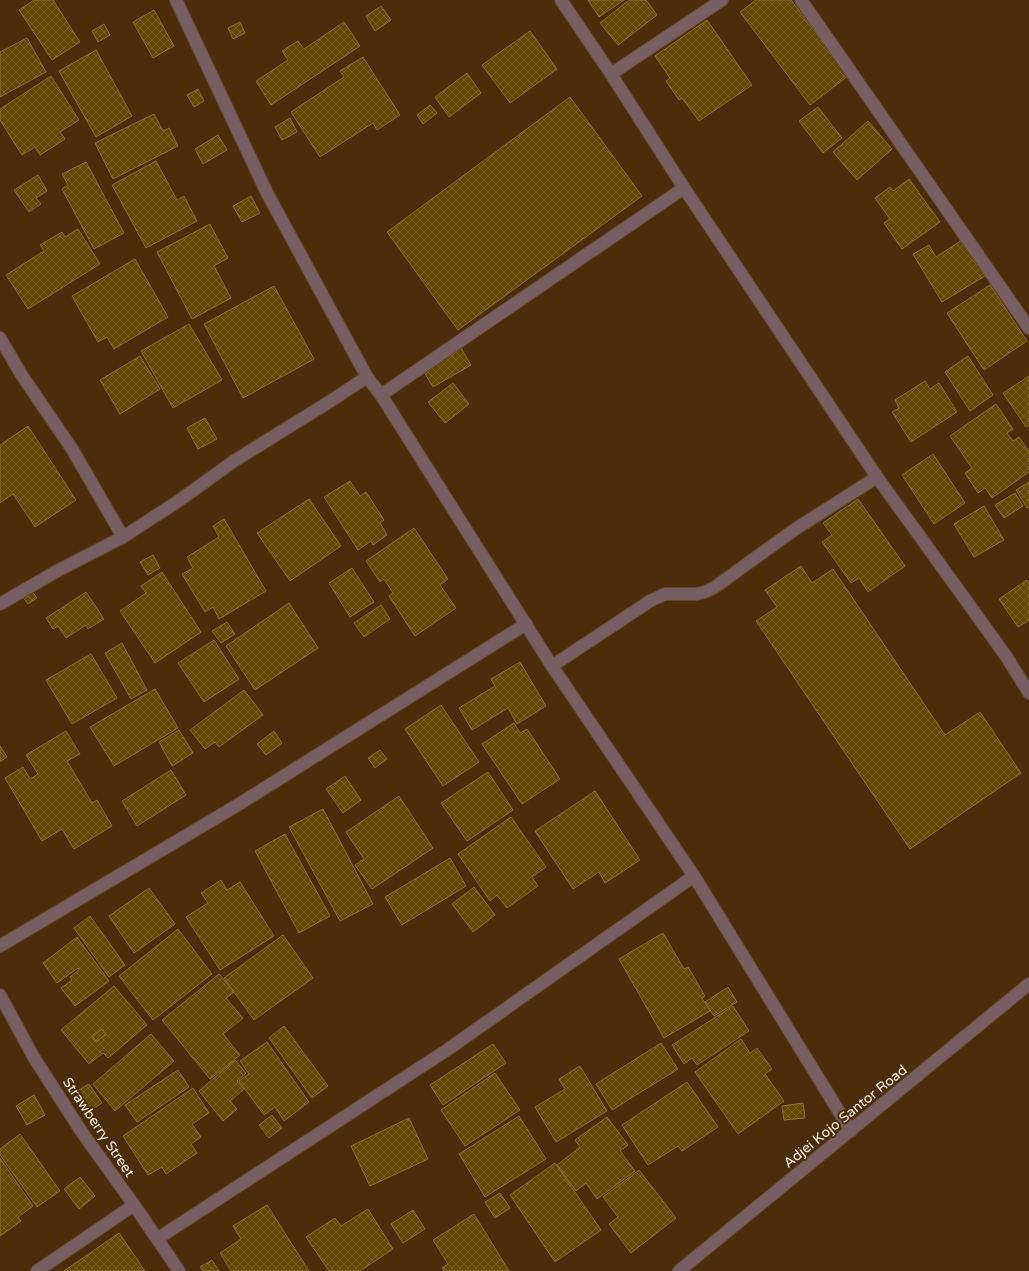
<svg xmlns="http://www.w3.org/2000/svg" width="1029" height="1271" font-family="'Varela Round',sans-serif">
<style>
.building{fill:url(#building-cross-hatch);stroke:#8a6f39;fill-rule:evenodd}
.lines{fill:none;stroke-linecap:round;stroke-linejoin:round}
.minor-casing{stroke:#64482a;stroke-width:14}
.minor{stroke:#785d63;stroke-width:12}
.labels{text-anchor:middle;stroke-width:4;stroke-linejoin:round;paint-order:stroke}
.street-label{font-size:14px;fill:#feefe2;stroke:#4b2d0c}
</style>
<defs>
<pattern id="building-cross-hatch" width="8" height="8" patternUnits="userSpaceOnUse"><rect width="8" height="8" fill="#624703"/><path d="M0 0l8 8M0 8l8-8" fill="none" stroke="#7a6227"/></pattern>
</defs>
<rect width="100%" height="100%" fill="#4b2d0c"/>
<g class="building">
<polygon points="34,0 53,0 80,42 52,60 19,10"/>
<polygon points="588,0 624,0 599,17"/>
<polygon points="629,0 646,0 657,15 618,45 600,23"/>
<polygon points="756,0 791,0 848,76 810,105 740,12"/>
<polygon points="381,6 391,20 375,31 366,16"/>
<polygon points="154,10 174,46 153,58 133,22"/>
<polygon points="707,20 752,85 699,121 682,98 679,100 666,81 670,78 655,56"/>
<polygon points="240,22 245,33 233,39 228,28"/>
<polygon points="344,22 360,46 271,105 256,81 288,60 282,51 298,41 304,49"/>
<polygon points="104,24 110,35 98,42 92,31"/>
<polygon points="530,31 557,69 510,103 482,65"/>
<polygon points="27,38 46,72 0,97 0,52"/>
<polygon points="96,50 132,116 96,137 59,71"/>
<polygon points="363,57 400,115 377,130 373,123 320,157 291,112 344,77 340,71"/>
<polygon points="467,73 481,93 449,117 435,97"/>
<polygon points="51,76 79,120 60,132 65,139 40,155 35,147 22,155 0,120 0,109"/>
<polygon points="198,89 204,101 194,107 187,95"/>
<polygon points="570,97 642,196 458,330 387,232"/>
<polygon points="430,105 437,113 423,124 417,115"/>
<polygon points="818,107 842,138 823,153 799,121"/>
<polygon points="154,114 163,131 169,128 178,146 113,179 95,143"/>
<polygon points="290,118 297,132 282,140 275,127"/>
<polygon points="868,121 892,149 857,180 833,152"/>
<polygon points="218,135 227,150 203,164 195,149"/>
<polygon points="156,161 177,200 184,196 197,221 146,248 112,185"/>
<polygon points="86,162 124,233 94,249 62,189 68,185 62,174"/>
<polygon points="38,175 47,191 36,198 41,204 29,212 14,190"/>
<polygon points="909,179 940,222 902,249 884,223 890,219 875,198 890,187 893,191"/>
<polygon points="251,196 260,213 242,222 233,206"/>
<polygon points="210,224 228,258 214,266 231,298 192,319 157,252"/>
<polygon points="78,229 100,264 28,309 6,275 44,251 40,245 62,232 65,237"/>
<polygon points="962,240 985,276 942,302 913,254 929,245 936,257"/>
<polygon points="135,259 168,317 114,349 107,337 98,342 72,296"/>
<polygon points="990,285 1027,341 984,370 947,313"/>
<polygon points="274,286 314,359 243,398 204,324"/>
<polygon points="189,324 222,380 173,408 141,351"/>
<polygon points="461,348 471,365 433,387 423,370"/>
<polygon points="140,356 160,389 120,414 100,380"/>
<polygon points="968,356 993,395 970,411 945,372"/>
<polygon points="1029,376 1029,425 1026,427 1003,393"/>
<polygon points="925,381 930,389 939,383 957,412 911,442 892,412 899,408 895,400"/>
<polygon points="453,383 469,404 445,423 428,402"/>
<polygon points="996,404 1013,429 1007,433 1013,441 1019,437 1029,452 1029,472 992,498 985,488 978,493 965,473 972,468 950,436"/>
<polygon points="205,418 217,439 198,449 187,428"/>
<polygon points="28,426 76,500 35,527 13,494 0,503 0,445"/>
<polygon points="933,454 965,503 934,524 902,475"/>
<polygon points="350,481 360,496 366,492 384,520 380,523 387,535 373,545 371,541 358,550 324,497"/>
<polygon points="1029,482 1029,507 1027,508 1016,490"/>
<polygon points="1015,493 1023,506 1004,518 995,505"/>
<polygon points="309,499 341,546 290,581 257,533"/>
<polygon points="858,499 905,566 868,592 859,578 851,583 822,542 832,535 823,523"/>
<polygon points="984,506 1004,540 974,557 954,524"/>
<polygon points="224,519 266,591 219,619 213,607 205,612 182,574 193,568 187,557 219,537 213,526"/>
<polygon points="414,528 448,579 440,585 456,608 415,636 389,596 393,593 384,579 380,582 366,561"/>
<polygon points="153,555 160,568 148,575 140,562"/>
<polygon points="801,566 812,583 833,569 945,735 980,712 1021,773 910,849 756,621 777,607 765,590"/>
<polygon points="352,568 374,602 350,617 329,583"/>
<polygon points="162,572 201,632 155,663 120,611 146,593 141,586"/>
<polygon points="1027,580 1029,582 1029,620 1018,627 999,599"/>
<polygon points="31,590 37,598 28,604 22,596"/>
<polygon points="86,592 104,619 88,629 86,625 66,638 58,626 53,629 46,618"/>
<polygon points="289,603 318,648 255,690 226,646"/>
<polygon points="381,605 390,619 364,637 354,623"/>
<polygon points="227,622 235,634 221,643 212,631"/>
<polygon points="214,640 239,679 204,702 178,663"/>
<polygon points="122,643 147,690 131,699 105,653"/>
<polygon points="91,654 117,698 72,724 46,680"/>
<polygon points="520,662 546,706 517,724 508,708 472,730 459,708 495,686 491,679"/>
<polygon points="155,689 178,728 114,766 90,727"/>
<polygon points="244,690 263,715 219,747 215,742 205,749 190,730"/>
<polygon points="441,705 479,762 443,786 405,729"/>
<polygon points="514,723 520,733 527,729 560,779 522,804 482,744"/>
<polygon points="179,730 193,753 172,766 159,742"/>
<polygon points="66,731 80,754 67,761 92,803 97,800 112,826 74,849 62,829 42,841 5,778 23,767 30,779 38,774 26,755"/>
<polygon points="274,731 282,743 266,755 257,744"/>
<polygon points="0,746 7,757 0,762"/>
<polygon points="380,750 387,759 375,768 368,758"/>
<polygon points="171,770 186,795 137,826 122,801"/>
<polygon points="488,772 513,810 467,841 441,803"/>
<polygon points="345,776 361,800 343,813 326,789"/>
<polygon points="595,791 640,860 605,883 599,872 573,889 535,831"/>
<polygon points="399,796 433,848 372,889 355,865 364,859 346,832"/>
<polygon points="323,809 373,904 340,921 289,827"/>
<polygon points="511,817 546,867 532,877 538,886 507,908 497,895 490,901 458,854"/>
<polygon points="285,834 330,916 299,933 255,851"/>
<polygon points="450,858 466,886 402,925 385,897"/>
<polygon points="221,880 227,890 240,882 274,936 220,970 186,917 208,903 201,893"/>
<polygon points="474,887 495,915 473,932 452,904"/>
<polygon points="149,888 175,924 134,953 109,916"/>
<polygon points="90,916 125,965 109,977 74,928"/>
<polygon points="178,929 212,974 153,1020 119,976"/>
<polygon points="663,933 684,969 688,967 705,996 702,998 710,1011 664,1038 619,959"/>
<polygon points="283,935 313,978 254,1020 224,978"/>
<polygon points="77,937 109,981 75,1006 61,988 72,980 70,977 79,970 78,968 57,983 43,963"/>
<polygon points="219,974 234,992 226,998 243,1018 223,1034 240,1055 210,1079 162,1020"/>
<path d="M114 986 147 1025 108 1058 103 1053 89 1064 61 1030ZM102 1029 106 1034 96 1042 92 1037Z"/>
<polygon points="728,987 737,1002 714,1016 705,1002"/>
<polygon points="733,1006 749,1031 697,1065 692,1058 684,1064 672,1045"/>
<polygon points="284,1026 328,1086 312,1098 269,1038"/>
<polygon points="102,1029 106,1034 96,1042 92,1037"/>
<polygon points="151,1034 174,1061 115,1111 93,1084"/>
<polygon points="741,1039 750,1053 757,1048 772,1069 765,1074 784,1101 738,1134 695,1072"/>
<polygon points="267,1042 309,1102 284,1121 275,1107 264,1115 239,1081 249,1074 240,1061"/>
<polygon points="661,1043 678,1069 612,1110 596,1084"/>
<polygon points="493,1044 506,1063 443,1105 430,1085"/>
<polygon points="235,1060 246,1073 237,1081 244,1089 230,1101 237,1109 223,1121 199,1091"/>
<polygon points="580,1066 607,1111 556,1142 535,1107 565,1089 559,1079"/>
<polygon points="178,1070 189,1087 137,1122 125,1105"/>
<polygon points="495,1073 520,1110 465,1146 441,1110"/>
<polygon points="687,1082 718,1127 682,1151 678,1146 648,1165 622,1125"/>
<polygon points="89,1084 102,1103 87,1113 74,1093"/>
<polygon points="193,1088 209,1113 192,1124 201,1137 191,1144 197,1153 166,1174 162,1167 148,1175 123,1136"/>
<polygon points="34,1095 45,1115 27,1125 16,1106"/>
<polygon points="803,1103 805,1118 784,1120 782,1106"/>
<polygon points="272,1115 282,1128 269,1138 259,1125"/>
<polygon points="519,1116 546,1159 485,1197 459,1154"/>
<polygon points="607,1117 628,1145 620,1151 635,1171 597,1199 586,1183 576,1191 557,1165 580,1147 575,1140"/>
<polygon points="409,1118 428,1159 370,1186 351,1146"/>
<polygon points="20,1134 60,1191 37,1207 0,1155 0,1149"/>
<polygon points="0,1158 33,1206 18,1217 21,1221 0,1236"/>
<polygon points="555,1163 601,1230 555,1262 510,1195"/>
<polygon points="639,1170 676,1218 631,1253 609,1224 618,1217 603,1197"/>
<polygon points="80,1177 95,1196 79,1209 64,1189"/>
<polygon points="500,1193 510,1208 495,1218 485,1202"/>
<polygon points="267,1205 309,1271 231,1271 220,1253 241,1239 233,1226"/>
<polygon points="368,1209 393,1249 360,1271 329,1271 306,1237 335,1218 341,1226"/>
<polygon points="413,1210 425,1229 403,1243 391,1224"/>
<polygon points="474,1214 509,1271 444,1271 442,1268 448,1264 433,1240"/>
<polygon points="119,1233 145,1271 64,1271"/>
<polygon points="212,1260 219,1271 203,1271 200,1267"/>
</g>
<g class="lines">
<g class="minor-casing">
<g id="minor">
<polyline points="176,0 267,193 367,377 381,395 552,666 694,876 851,1131"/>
<polyline points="561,0 611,74 684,188 877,477 1006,656 1029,693"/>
<polyline points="801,0 1029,328"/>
<polyline points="611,74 722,0"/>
<polyline points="0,338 21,374 72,449 123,537"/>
<polyline points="381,395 684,188"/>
<polyline points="0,604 57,571 123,537 177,502 234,461 329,402 367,377"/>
<polyline points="552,666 650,601 665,594 696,594 705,592 715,587 794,530 877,477"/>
<polyline points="0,946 236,806 526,624"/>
<polyline points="0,995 33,1056 81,1131 134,1205 179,1271"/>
<polyline points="157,1239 447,1050 694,876"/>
<polyline points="37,1271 134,1205"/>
<polyline points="679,1271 1029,984"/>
</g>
</g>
<use href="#minor" class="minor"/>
</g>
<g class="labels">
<g class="street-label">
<text transform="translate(845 1116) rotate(-39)" y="5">Adjei Kojo Santor Road</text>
<text transform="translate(99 1127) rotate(56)" y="5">Strawberry Street</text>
</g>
</g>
</svg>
